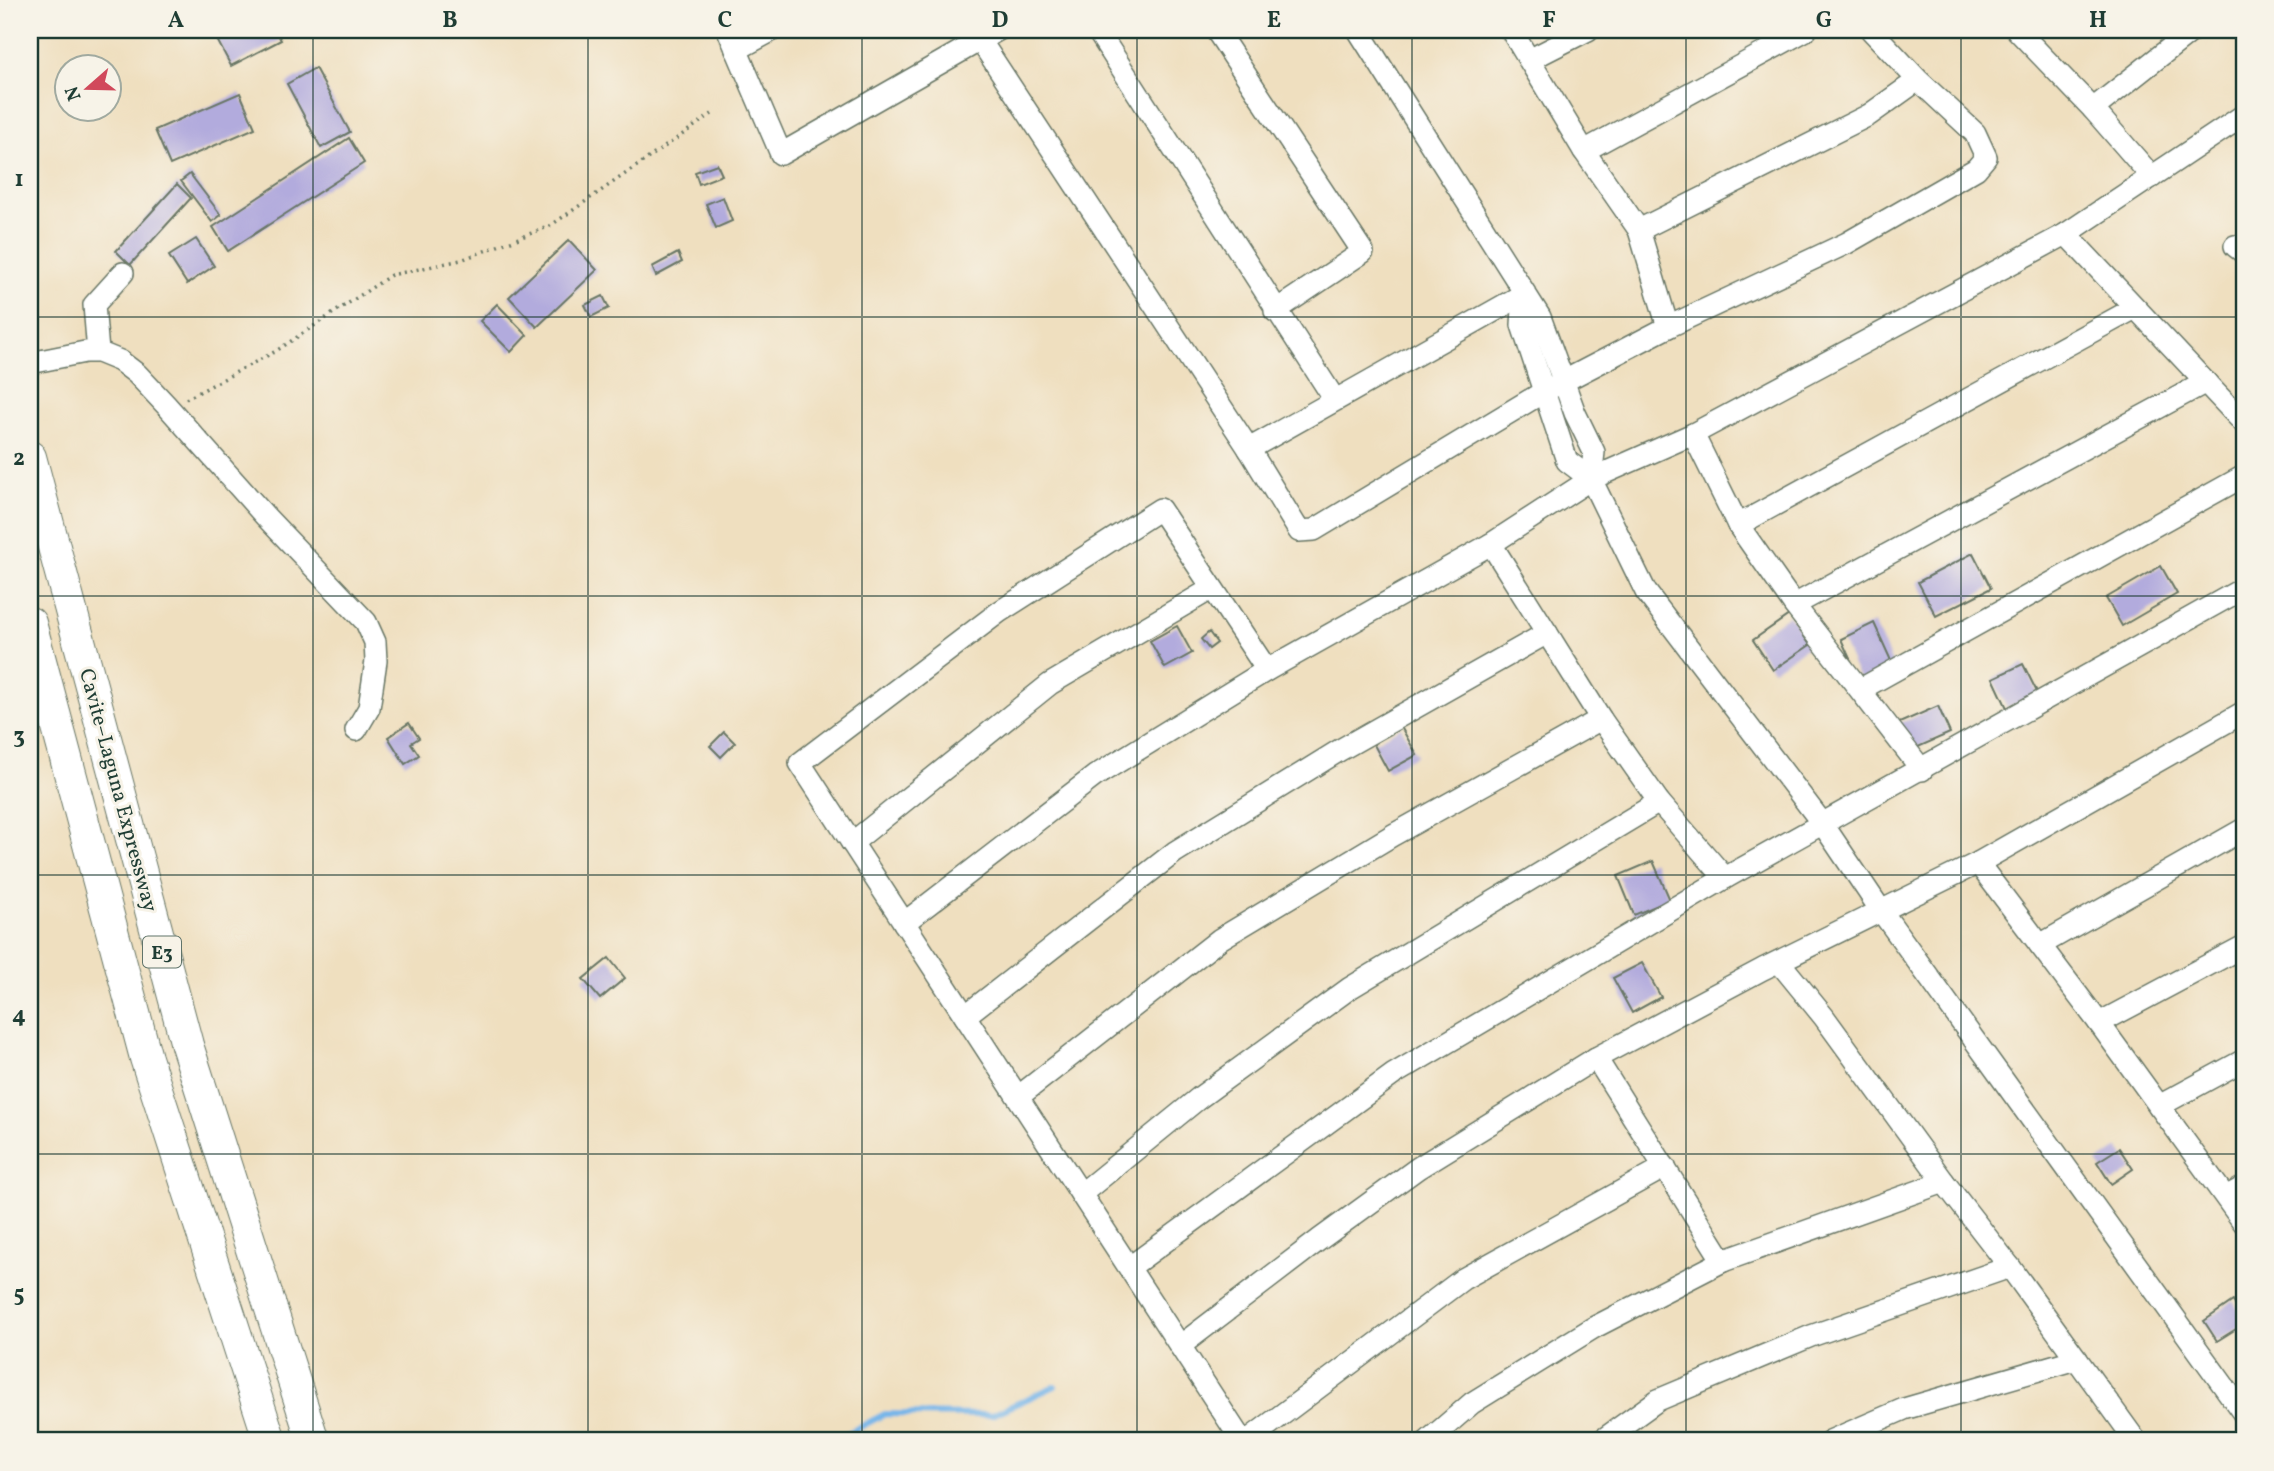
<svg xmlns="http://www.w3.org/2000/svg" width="2274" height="1471" font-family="Vollkorn,serif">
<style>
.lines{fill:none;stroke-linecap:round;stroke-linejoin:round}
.stream{stroke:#76b5e9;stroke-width:6}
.building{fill:#b2abdd}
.minor-casing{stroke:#687665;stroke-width:24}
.highway-casing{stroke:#687665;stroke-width:34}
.path{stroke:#687665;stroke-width:3.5;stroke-dasharray:2 5;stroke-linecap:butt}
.minor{stroke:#fff;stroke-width:21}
.highway{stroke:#fff;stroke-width:32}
.grid{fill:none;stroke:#1f3d34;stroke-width:2;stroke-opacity:0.55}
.labels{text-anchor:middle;stroke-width:6;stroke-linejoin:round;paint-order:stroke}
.shield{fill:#f7f3e8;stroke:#60746a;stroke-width:2}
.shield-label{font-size:19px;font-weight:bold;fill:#1f3d34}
.street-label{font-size:21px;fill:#1f3d34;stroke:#f7f3e8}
.neatline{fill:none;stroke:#1f3d34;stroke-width:2.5}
.grid-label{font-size:23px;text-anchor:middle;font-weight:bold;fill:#1f3d34}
</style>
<rect width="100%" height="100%" fill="#f7f3e8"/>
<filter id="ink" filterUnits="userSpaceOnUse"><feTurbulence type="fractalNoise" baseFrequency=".0143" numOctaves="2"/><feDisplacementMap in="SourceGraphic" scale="14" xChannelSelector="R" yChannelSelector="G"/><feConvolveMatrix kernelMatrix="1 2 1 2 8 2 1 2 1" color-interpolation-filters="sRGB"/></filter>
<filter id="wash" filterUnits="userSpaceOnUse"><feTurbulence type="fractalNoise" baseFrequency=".00686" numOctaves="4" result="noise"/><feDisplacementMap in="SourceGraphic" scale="28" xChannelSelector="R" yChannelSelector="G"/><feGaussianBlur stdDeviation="1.57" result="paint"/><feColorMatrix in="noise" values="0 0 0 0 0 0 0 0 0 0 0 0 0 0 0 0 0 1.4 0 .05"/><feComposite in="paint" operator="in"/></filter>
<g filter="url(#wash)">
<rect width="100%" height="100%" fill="#efdfbf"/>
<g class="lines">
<polyline class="stream" points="833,1441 885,1414 992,1415 1055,1386"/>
</g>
<g id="blocks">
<g class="building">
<polygon points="226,30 275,30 281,40 231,66 215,36"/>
<polygon points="315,68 350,132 321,148 287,84"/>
<polygon points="240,93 255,128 170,165 155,130"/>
<polygon points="349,138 364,163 228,251 213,227"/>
<polygon points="717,164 722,175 699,184 695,172"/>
<polygon points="190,174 221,215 212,222 181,181"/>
<polygon points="177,184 191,198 130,265 116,251"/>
<polygon points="723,197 732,221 716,228 706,204"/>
<polygon points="196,239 214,266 187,284 169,256"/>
<polygon points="569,240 597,270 537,327 509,297"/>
<polygon points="678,253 682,262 656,276 652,267"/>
<polygon points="603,296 609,308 591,317 585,305"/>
<polygon points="497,304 527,335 511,352 480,321"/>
<polygon points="1973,553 1991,588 1936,616 1918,582"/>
<polygon points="2161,566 2177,594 2122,626 2106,598"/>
<polygon points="1789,615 1810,645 1773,670 1753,640"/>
<polygon points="1874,623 1893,665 1860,681 1841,639"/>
<polygon points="1177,626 1192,653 1165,668 1150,641"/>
<polygon points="1209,632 1217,643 1209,649 1201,639"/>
<polygon points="2023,664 2038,694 2007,708 1993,678"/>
<polygon points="1938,706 1950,733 1909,751 1897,724"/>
<polygon points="409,723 419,738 411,743 419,755 405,764 388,737"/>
<polygon points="1401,727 1417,755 1388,771 1373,743"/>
<polygon points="724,732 735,743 721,757 710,746"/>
<polygon points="1653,861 1670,900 1634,915 1618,876"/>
<polygon points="609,958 625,978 600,999 583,979"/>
<polygon points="1642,963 1661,997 1632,1013 1613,978"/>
<polygon points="2119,1148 2133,1169 2111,1184 2097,1162"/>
<polygon points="2233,1301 2244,1320 2244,1324 2217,1341 2204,1321"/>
</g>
</g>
</g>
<g filter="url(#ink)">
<use href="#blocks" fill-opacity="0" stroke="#687665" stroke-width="2"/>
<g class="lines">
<g class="minor-casing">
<g id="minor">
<polyline points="728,30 781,154 998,30"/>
<polyline points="1097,30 1335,400"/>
<polyline points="1216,30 1363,252 1275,311"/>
<polyline points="1358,30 1540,317 1575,413 1594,452 1591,479"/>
<polyline points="1511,30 1584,151 1639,230 1668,327"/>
<polyline points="2017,30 2093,109 2152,177"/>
<polyline points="980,40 1249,449 1299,531 1314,530 1329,521 1545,391 1668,327 1847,243 1976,169 1986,157 1975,133 1918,80 1871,30"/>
<polyline points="736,50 773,30"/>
<polyline points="1531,59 1588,30"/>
<polyline points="2093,109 2193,30"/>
<polyline points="1584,151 1806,30"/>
<polyline points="1639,230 1869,115 1918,80"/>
<polyline points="2066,234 2244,423"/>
<polyline points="2235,246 2244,253"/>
<polyline points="1524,294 1522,325 1567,461 1591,479 1646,592 1822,823 1882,912 2244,1414"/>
<polyline points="98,352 94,305 123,273"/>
<polyline points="30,363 85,352 98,352 120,361 137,374 167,406 265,516 366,622 375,642 376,661 369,708 356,730"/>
<polyline points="1693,434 1738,525 1794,605 1922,770"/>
<polyline points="1249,449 1524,294"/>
<polyline points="1738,525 2135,308"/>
<polyline points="1491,544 1601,719 1659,802 1725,878"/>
<polyline points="1794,605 2206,382"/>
<polyline points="1861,689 2244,476"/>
<polyline points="852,843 1050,684 1211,589"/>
<polyline points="1978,863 2099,1023 2244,1223"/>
<polyline points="904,923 1095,776 1267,670 1491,544 1591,479 1693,434 2066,234 2244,115"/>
<polyline points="2040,945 2244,829"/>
<polyline points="1780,963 1824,1017 1944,1182 2010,1267 2136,1441"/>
<polyline points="965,1016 1175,852 1340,750 1547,633"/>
<polyline points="2099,1023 2244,946"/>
<polyline points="1596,1058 1723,1261"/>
<polyline points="1018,1097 1220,939 1393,835 1601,719"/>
<polyline points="2159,1106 2244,1060"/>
<polyline points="1081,1194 1199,1098 1350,988 1659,802"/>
<polyline points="2226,1197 2244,1187"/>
<polyline points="1130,1267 1394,1074 1725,878 2244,588"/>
<polyline points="1180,1346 1319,1240 1418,1168 1596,1058 1763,969 1978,863 2244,712"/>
<polyline points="1242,1441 800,763 999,612 1160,509 1267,670"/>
<polyline points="1247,1441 1463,1279 1665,1167"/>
<polyline points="1428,1441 1472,1403 1593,1328 1723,1261 1944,1182"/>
<polyline points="1601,1441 1658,1400 1811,1336 2010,1267"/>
<polyline points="1830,1441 1904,1409 2077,1359"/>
</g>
</g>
<g class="highway-casing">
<g id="highway">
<polyline points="30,457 187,1045 313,1441"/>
<polyline points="30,623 146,1058 270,1441"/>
</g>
</g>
<polyline class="path" points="186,399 276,351 391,275 461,260 550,226 712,114"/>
<use href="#minor" class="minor"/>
<use href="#highway" class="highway"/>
</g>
</g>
<path class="grid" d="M313 30V1441M588 30V1441M862 30V1441M1137 30V1441M1412 30V1441M1686 30V1441M1961 30V1441M30 317H2244M30 596H2244M30 875H2244M30 1154H2244"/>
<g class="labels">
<rect class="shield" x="143" y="936.5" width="38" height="31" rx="5"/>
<g class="shield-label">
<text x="162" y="959">E3</text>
</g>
<g class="street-label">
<text transform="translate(119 790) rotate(75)" y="7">Cavite–Laguna Expressway</text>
</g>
</g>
<rect width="2274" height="1471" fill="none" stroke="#f7f3e8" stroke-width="77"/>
<g transform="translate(88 88) rotate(250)"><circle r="33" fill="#f7f3e8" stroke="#a1aaa0" stroke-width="2"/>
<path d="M0-5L12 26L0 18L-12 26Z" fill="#d1495b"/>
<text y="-10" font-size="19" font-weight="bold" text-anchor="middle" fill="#1f3d34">N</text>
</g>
<rect x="38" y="38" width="2198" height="1394" class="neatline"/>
<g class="grid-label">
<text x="176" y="27">A</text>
<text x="450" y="27">B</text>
<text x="725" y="27">C</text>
<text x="1000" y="27">D</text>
<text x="1274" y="27">E</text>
<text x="1549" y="27">F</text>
<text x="1824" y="27">G</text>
<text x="2098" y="27">H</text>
<text x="19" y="186">1</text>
<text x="19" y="465">2</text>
<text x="19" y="743">3</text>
<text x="19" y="1022">4</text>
<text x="19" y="1301">5</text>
</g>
</svg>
